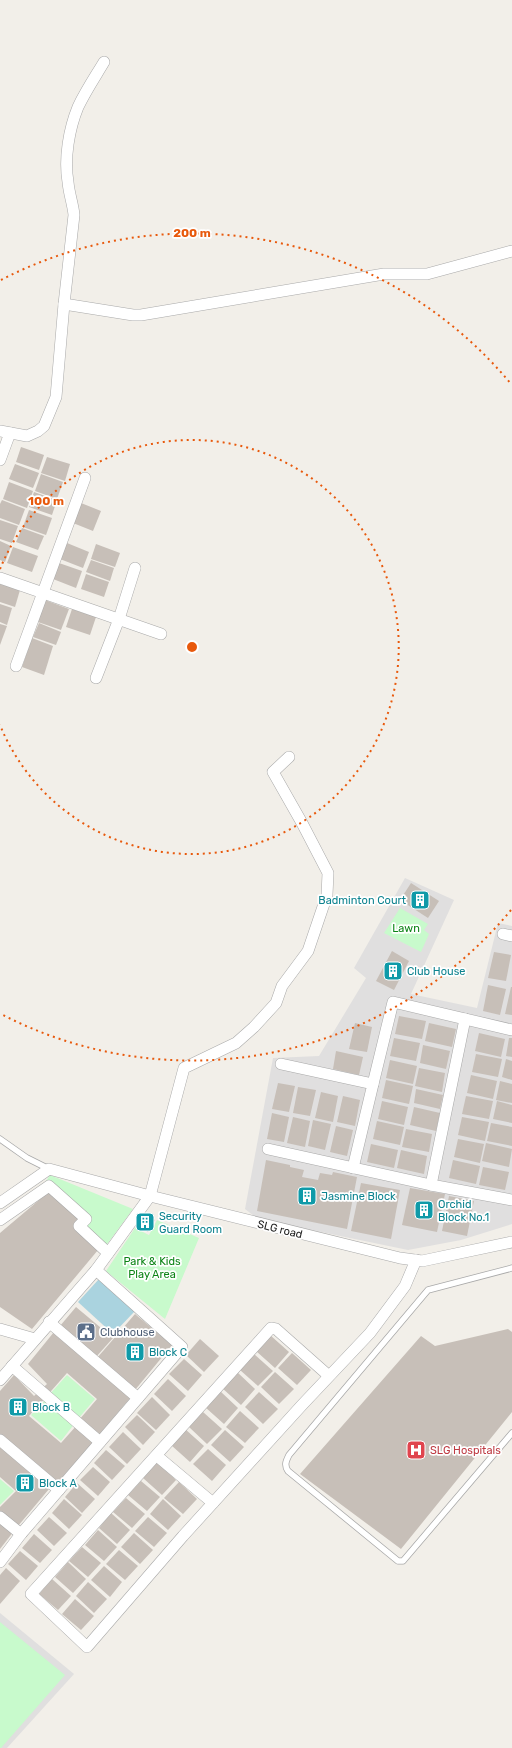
<svg xmlns="http://www.w3.org/2000/svg" width="512" height="1748" font-family="Rubik,sans-serif">
<style>
.residential{fill:#e0dfdf}
.park{fill:#c8facc}
.water{fill:#aad3df}
.building{fill:#c7bfb8}
.lines{fill:none;stroke-linecap:round;stroke-linejoin:round}
.lane-casing{stroke:#a9a9a9;stroke-width:7}
.street-casing{stroke:#a9a9a9;stroke-width:12}
.lane{stroke:#fff;stroke-width:5.5}
.street{stroke:#fff;stroke-width:11}
.ring{fill:none;stroke:#e8590c;stroke-width:2;stroke-dasharray:2 4}
.labels{text-anchor:middle;stroke-width:3.5;stroke-linejoin:round;paint-order:stroke}
.culture-label{font-size:11px;fill:#0d838f;stroke:#fff;text-anchor:start}
.park-label{font-size:11px;fill:#0c8416;stroke:#fff}
.street-label{font-size:11px;fill:#222;stroke:#fff}
.service-label{font-size:11px;fill:#4e5e75;stroke:#fff;text-anchor:start}
.health-label{font-size:11px;fill:#be3a42;stroke:#fff;text-anchor:start}
.centre{fill:#e8590c;stroke:#fff;stroke-width:2}
.ring-label{font-size:12px;text-anchor:middle;font-weight:bold;fill:#e8590c;stroke:#fff;stroke-width:3.5;stroke-linejoin:round;paint-order:stroke}
</style>
<rect width="100%" height="100%" fill="#f2efe9"/>
<g class="residential">
<polygon points="405,878 454,900 411,994 477,1008 498,923 512,926 512,1224 461,1240 408,1250 258,1219 245,1209 273,1058 319,1056 366,978 354,968"/>
<polygon points="0,1613 74,1674 7,1748 0,1748"/>
</g>
<g class="park">
<polygon points="400,908 428,924 424,930 429,934 421,952 384,933"/>
<polygon points="50,1175 133,1209 105,1247 83,1226 90,1219 46,1181"/>
<polygon points="157,1220 199,1238 165,1319 106,1271 135,1228 149,1235"/>
<polygon points="67,1375 95,1399 78,1419 49,1395"/>
<polygon points="47,1398 75,1423 61,1441 31,1415"/>
<polygon points="0,1479 14,1491 0,1505"/>
<polygon points="0,1622 65,1675 1,1748 0,1748"/>
</g>
<polygon class="water" points="99,1279 135,1311 113,1334 78,1302"/>
<g class="building">
<polygon points="21,447 44,455 39,470 16,462"/>
<polygon points="47,457 70,464 65,481 41,473"/>
<polygon points="15,464 39,473 33,488 9,479"/>
<polygon points="41,474 63,482 57,499 35,491"/>
<polygon points="9,482 33,491 27,508 3,499"/>
<polygon points="34,492 57,500 52,515 29,507"/>
<polygon points="2,500 25,509 19,525 0,518 0,504"/>
<polygon points="81,503 101,511 93,531 73,523"/>
<polygon points="29,510 52,518 46,535 23,527"/>
<polygon points="0,520 18,526 12,543 0,539"/>
<polygon points="22,528 44,536 38,550 16,542"/>
<polygon points="0,541 11,546 5,562 0,560"/>
<polygon points="67,543 89,552 83,568 60,559"/>
<polygon points="96,544 120,553 115,567 91,559"/>
<polygon points="13,547 38,556 32,572 7,563"/>
<polygon points="91,560 114,568 110,581 86,572"/>
<polygon points="59,563 82,571 76,588 53,579"/>
<polygon points="86,574 109,582 104,597 81,589"/>
<polygon points="0,584 20,590 15,607 0,602"/>
<polygon points="45,600 69,609 61,630 38,622"/>
<polygon points="0,604 12,608 7,625 0,622"/>
<polygon points="72,609 96,617 90,635 66,627"/>
<polygon points="39,623 61,632 56,645 33,637"/>
<polygon points="0,624 7,626 0,645"/>
<polygon points="32,638 53,646 44,675 22,667"/>
<polygon points="411,883 439,901 428,918 400,900"/>
<polygon points="392,951 409,961 394,990 376,981"/>
<polygon points="494,952 511,955 506,981 488,978"/>
<polygon points="488,985 506,989 500,1015 483,1011"/>
<polygon points="511,987 512,987 512,1015 505,1014"/>
<polygon points="399,1016 426,1021 422,1039 395,1034"/>
<polygon points="355,1023 372,1027 367,1052 349,1049"/>
<polygon points="429,1023 456,1029 452,1047 425,1041"/>
<polygon points="479,1033 505,1039 501,1057 475,1051"/>
<polygon points="394,1038 420,1043 416,1061 390,1056"/>
<polygon points="509,1038 512,1038 512,1057 506,1056"/>
<polygon points="423,1045 450,1051 446,1069 420,1063"/>
<polygon points="336,1051 363,1057 359,1075 333,1069"/>
<polygon points="476,1054 502,1059 498,1077 472,1072"/>
<polygon points="506,1059 512,1061 512,1080 502,1077"/>
<polygon points="390,1060 417,1066 413,1084 386,1078"/>
<polygon points="419,1068 445,1073 442,1092 415,1086"/>
<polygon points="471,1075 497,1081 493,1099 467,1093"/>
<polygon points="386,1080 413,1086 409,1104 382,1098"/>
<polygon points="500,1081 512,1084 512,1103 496,1100"/>
<polygon points="278,1083 295,1086 289,1112 272,1109"/>
<polygon points="298,1087 316,1090 310,1116 293,1113"/>
<polygon points="416,1089 443,1095 440,1109 414,1103"/>
<polygon points="321,1092 338,1096 333,1122 315,1118"/>
<polygon points="343,1096 360,1100 355,1126 337,1122"/>
<polygon points="466,1096 493,1101 489,1119 462,1114"/>
<polygon points="382,1101 408,1107 404,1125 378,1119"/>
<polygon points="497,1101 512,1105 512,1123 493,1119"/>
<polygon points="414,1107 440,1113 436,1131 410,1125"/>
<polygon points="272,1113 289,1117 284,1142 267,1139"/>
<polygon points="293,1117 310,1121 305,1147 287,1143"/>
<polygon points="462,1117 489,1122 485,1141 458,1135"/>
<polygon points="313,1120 331,1124 325,1150 308,1146"/>
<polygon points="377,1121 404,1127 400,1145 373,1139"/>
<polygon points="491,1123 512,1127 512,1146 487,1141"/>
<polygon points="336,1126 353,1130 347,1156 330,1152"/>
<polygon points="406,1129 432,1134 429,1152 402,1147"/>
<polygon points="458,1139 484,1144 480,1163 454,1157"/>
<polygon points="486,1143 512,1149 509,1167 482,1161"/>
<polygon points="371,1144 398,1150 394,1168 367,1162"/>
<polygon points="401,1150 427,1156 424,1174 397,1168"/>
<polygon points="266,1160 290,1165 290,1167 304,1170 302,1177 318,1180 320,1173 332,1175 333,1172 357,1177 347,1229 257,1211"/>
<polygon points="453,1160 480,1166 476,1184 449,1178"/>
<polygon points="483,1167 509,1172 505,1190 479,1185"/>
<polygon points="361,1183 400,1190 391,1239 351,1231"/>
<polygon points="410,1188 445,1194 437,1232 402,1225"/>
<polygon points="51,1190 84,1218 76,1227 98,1250 32,1329 0,1307 0,1233"/>
<polygon points="449,1196 474,1201 467,1236 442,1231"/>
<polygon points="142,1211 155,1220 148,1232 134,1224"/>
<polygon points="76,1307 113,1338 96,1357 60,1326"/>
<polygon points="135,1314 172,1345 135,1390 97,1358"/>
<polygon points="508,1329 512,1332 512,1412 401,1549 300,1474 421,1336 435,1346"/>
<polygon points="54,1332 131,1397 98,1436 79,1420 97,1399 67,1373 29,1416 61,1443 77,1425 95,1441 57,1483 0,1434 0,1391 14,1375 34,1396 47,1384 28,1364"/>
<polygon points="270,1335 289,1352 275,1368 256,1351"/>
<polygon points="200,1339 219,1356 204,1372 186,1355"/>
<polygon points="292,1353 311,1370 297,1385 278,1368"/>
<polygon points="254,1354 273,1371 258,1386 240,1370"/>
<polygon points="184,1359 202,1375 188,1391 169,1374"/>
<polygon points="237,1372 255,1389 241,1405 222,1388"/>
<polygon points="275,1372 294,1389 279,1404 261,1387"/>
<polygon points="168,1379 186,1396 172,1411 154,1394"/>
<polygon points="220,1391 238,1408 224,1424 205,1407"/>
<polygon points="259,1392 278,1409 263,1424 245,1407"/>
<polygon points="152,1397 170,1415 156,1430 137,1413"/>
<polygon points="240,1411 259,1428 245,1443 226,1427"/>
<polygon points="203,1412 222,1429 207,1444 189,1427"/>
<polygon points="137,1415 155,1432 143,1445 125,1427"/>
<polygon points="185,1429 204,1446 190,1462 171,1445"/>
<polygon points="225,1430 244,1447 230,1462 211,1445"/>
<polygon points="123,1432 141,1449 127,1464 109,1447"/>
<polygon points="0,1447 49,1489 18,1526 0,1512 0,1507 16,1491 0,1477"/>
<polygon points="208,1449 226,1465 212,1481 193,1464"/>
<polygon points="106,1450 125,1466 112,1480 94,1463"/>
<polygon points="157,1462 176,1480 162,1495 143,1478"/>
<polygon points="93,1467 110,1482 98,1496 80,1480"/>
<polygon points="141,1481 160,1497 147,1511 128,1495"/>
<polygon points="179,1482 197,1499 183,1514 164,1498"/>
<polygon points="77,1483 95,1499 82,1513 65,1497"/>
<polygon points="126,1498 145,1514 132,1528 113,1512"/>
<polygon points="64,1499 82,1515 69,1529 52,1513"/>
<polygon points="163,1499 181,1516 168,1530 150,1514"/>
<polygon points="111,1513 130,1530 117,1544 99,1528"/>
<polygon points="49,1517 67,1533 54,1546 37,1530"/>
<polygon points="148,1517 167,1533 154,1547 135,1531"/>
<polygon points="0,1519 14,1531 0,1549"/>
<polygon points="98,1530 117,1547 104,1561 85,1545"/>
<polygon points="134,1533 153,1550 140,1564 121,1547"/>
<polygon points="34,1534 52,1550 40,1563 22,1548"/>
<polygon points="82,1547 101,1563 88,1577 69,1561"/>
<polygon points="119,1550 138,1566 125,1580 106,1564"/>
<polygon points="20,1551 38,1566 26,1580 8,1564"/>
<polygon points="68,1562 86,1579 73,1593 55,1577"/>
<polygon points="104,1566 122,1582 110,1597 91,1580"/>
<polygon points="6,1568 20,1581 0,1604 0,1575"/>
<polygon points="52,1579 71,1596 58,1610 39,1594"/>
<polygon points="88,1582 107,1599 94,1613 76,1596"/>
<polygon points="75,1599 94,1616 81,1630 62,1614"/>
</g>
<g class="lines">
<g class="lane-casing">
<g id="lane">
<polyline points="0,1139 27,1158 49,1169"/>
<path d="M512 1268 428 1290 289 1455C286 1461 284 1465 288 1471L398 1561H403L512 1433"/>
</g>
</g>
<g class="street-casing">
<g id="street">
<polyline points="64,304 133,315 141,315 384,274 427,274 512,251"/>
<path d="M0 431 27 436 38 431 44 426 56 397 64 304 74 215C73 204 69 194 68 182 64 158 69 129 78 107 85 92 95 77 104 62"/>
<polyline points="0,460 10,433"/>
<polyline points="0,578 161,634"/>
<polyline points="16,666 85,478"/>
<polyline points="96,678 119,619 135,568"/>
<polyline points="503,934 512,936"/>
<polyline points="465,1019 431,1185 512,1200"/>
<polyline points="281,1064 373,1084 353,1168"/>
<polyline points="373,1084 393,1002 512,1030"/>
<polyline points="268,1149 431,1185"/>
<polyline points="0,1203 49,1169 150,1196 400,1258 422,1261 512,1242"/>
<polyline points="0,1220 49,1186 86,1219 79,1226 108,1253"/>
<polyline points="49,1322 138,1398"/>
<polyline points="0,1329 35,1339"/>
<polyline points="12,1366 100,1442"/>
<polyline points="329,1376 276,1329 271,1328 31,1594 87,1647 183,1536 302,1405 370,1333 405,1286 416,1260"/>
<polyline points="0,1380 96,1270 150,1196 184,1068 236,1043 254,1027 276,1003 282,986 308,951 327,895 328,873 302,823 273,772 289,757"/>
<polyline points="0,1440 59,1490"/>
<polyline points="157,1456 213,1503"/>
<polyline points="0,1517 21,1534"/>
<polyline points="0,1562 21,1534 182,1347 96,1270"/>
</g>
</g>
<use href="#lane" class="lane"/>
<use href="#street" class="street"/>
</g>
<g class="ring">
<path d="M0 569A207 207 0 1 1 0 725"/>
<path d="M511 910A414 414 0 0 1 1 1014M1 280A414 414 0 0 1 511 384"/>
</g>
<defs>
<g id="building-square" transform="scale(1)"><rect x="-9" y="-9" width="18" height="18" rx="4" fill="#0f9aa8" stroke="#fff"/><path d="M-4-6H4V6H1V3H-1V6H-4ZM-2.5-4.3h1.7v1.8h-1.7ZM.8-4.3h1.7v1.8H.8ZM-2.5-1h1.7V.8h-1.7ZM.8-1h1.7V.8H.8Z" fill="#fff"/></g>
<g id="civic-square" transform="scale(1)"><rect x="-9" y="-9" width="18" height="18" rx="4" fill="#5c6f8a" stroke="#fff"/><path d="M-.6-6.5H3V-4.5H.6V-3L4-1V1h2V6H-6V1h2V-1L-.6-3ZM-1.2 2.5V6h2.4V2.5Z" fill="#fff"/></g>
<g id="hospital-square" transform="scale(1)"><rect x="-9" y="-9" width="18" height="18" rx="4" fill="#e0444e" stroke="#fff"/><path d="M-5-5h3v3.5h4V-5h3V5h-3V1.5h-4V5h-3Z" fill="#fff"/></g>
</defs>
<g fill-rule="evenodd">
<use href="#building-square" x="420" y="900"/>
<use href="#building-square" x="393" y="971"/>
<use href="#building-square" x="307" y="1196"/>
<use href="#building-square" x="424" y="1210"/>
<use href="#building-square" x="145" y="1222"/>
<use href="#civic-square" x="86" y="1332"/>
<use href="#building-square" x="135" y="1352"/>
<use href="#building-square" x="18" y="1407"/>
<use href="#hospital-square" x="416" y="1450"/>
<use href="#building-square" x="25" y="1483"/>
</g>
<g class="labels">
<g class="culture-label">
<text x="406" y="904" text-anchor="end">Badminton Court</text>
<text x="407" y="975">Club House</text>
<text x="321" y="1200">Jasmine Block</text>
<text x="438" y="1208">Orchid<tspan x="438" dy="13">Block No.1</tspan></text>
<text x="159" y="1220">Security<tspan x="159" dy="13">Guard Room</tspan></text>
<text x="149" y="1356">Block C</text>
<text x="32" y="1411">Block B</text>
<text x="39" y="1487">Block A</text>
</g>
<g class="park-label">
<text x="406" y="932">Lawn</text>
<text x="152" y="1265">Park &amp; Kids<tspan x="152" dy="13">Play Area</tspan></text>
</g>
<g class="street-label">
<text transform="translate(280 1229) rotate(14)" y="4">SLG road</text>
</g>
<g class="service-label">
<text x="100" y="1336">Clubhouse</text>
</g>
<g class="health-label">
<text x="430" y="1454">SLG Hospitals</text>
</g>
</g>
<circle cx="192" cy="647" r="6" class="centre"/>
<g class="ring-label">
<text x="192" y="237">200 m</text>
<text x="46" y="505">100 m</text>
</g>
</svg>
